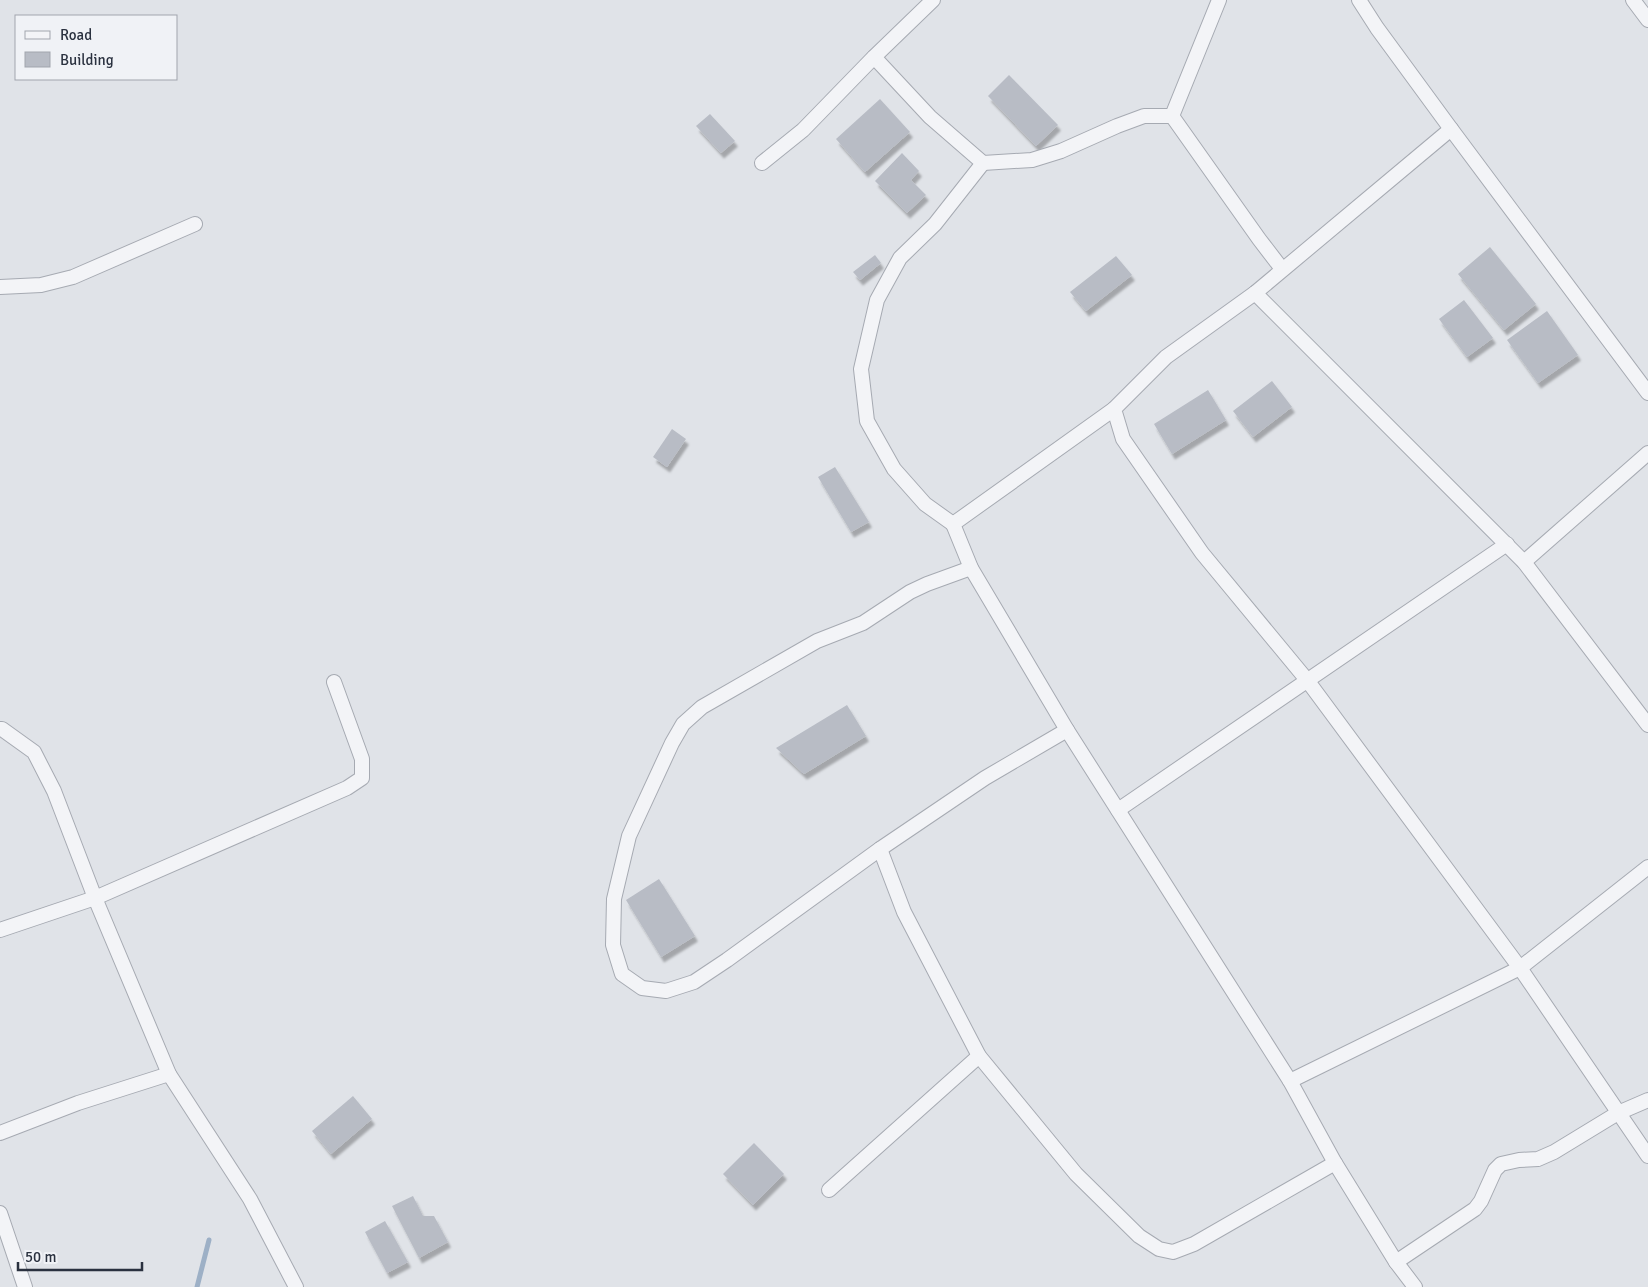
<svg xmlns="http://www.w3.org/2000/svg" width="1648" height="1287" font-family="Signika,sans-serif">
<style>
.lines{fill:none;stroke-linecap:round;stroke-linejoin:round}
.stream{stroke:#9db0c6;stroke-width:5}
.building{fill:#b8bcc5;filter:url(#shadow)}
.minor-casing{stroke:#a6aab2;stroke-width:16}
.minor{stroke:#f3f4f7;stroke-width:14}
</style>
<defs>
<filter id="shadow"><feDropShadow dx="3" dy="5.5" stdDeviation="1" flood-color="#0004"/></filter>
</defs>
<rect width="100%" height="100%" fill="#e0e3e8"/>
<g class="lines">
<polyline class="stream" points="197,1287 209,1240"/>
</g>
<g class="building">
<polygon points="1009,75 1058,125 1036,146 988,96"/>
<polygon points="880,99 910,132 865,172 836,139"/>
<polygon points="710,114 735,141 721,153 696,126"/>
<polygon points="902,153 919,171 911,180 926,195 907,213 875,181"/>
<polygon points="1490,247 1536,304 1504,330 1458,274"/>
<polygon points="875,255 881,263 860,280 853,272"/>
<polygon points="1116,256 1132,275 1086,311 1070,292"/>
<polygon points="1464,300 1493,338 1467,357 1439,319"/>
<polygon points="1547,311 1578,355 1538,383 1507,340"/>
<polygon points="1272,381 1292,407 1253,437 1233,411"/>
<polygon points="1208,390 1226,420 1172,454 1154,424"/>
<polygon points="672,429 686,439 667,467 653,457"/>
<polygon points="835,467 869,522 851,532 818,477"/>
<polygon points="847,705 866,736 804,774 776,748"/>
<polygon points="659,879 695,936 661,957 626,900"/>
<polygon points="353,1096 372,1119 331,1154 312,1131"/>
<polygon points="754,1143 784,1174 753,1205 723,1174"/>
<polygon points="413,1196 423,1216 434,1216 448,1242 419,1258 392,1206"/>
<polygon points="385,1221 408,1262 387,1273 365,1232"/>
</g>
<g class="lines">
<g class="minor-casing">
<g id="minor">
<polyline points="1219,0 1172,116 1259,239 1282,269"/>
<polyline points="1359,0 1377,28 1451,129 1648,393"/>
<polyline points="1633,0 1648,20"/>
<polyline points="874,57 930,117 983,163 935,224 900,258 877,300 861,369 867,421 894,469 925,504 953,524"/>
<polyline points="1451,129 1255,293 1166,357 1114,409 1123,439 1202,553 1307,680 1520,968 1648,1156"/>
<polyline points="762,163 803,130 874,57 933,0"/>
<polyline points="983,163 1032,160 1061,151 1117,126 1144,116 1172,116"/>
<polyline points="0,287 41,285 73,277 195,224"/>
<polyline points="1255,293 1524,562 1648,725"/>
<polyline points="1524,562 1648,453"/>
<polyline points="971,568 927,584 910,592 863,623 817,641 702,707 683,724 672,743 629,836 614,899 613,945 622,974 642,988 666,991 694,982 727,960 880,849 985,778 1067,730 1290,1081 1335,1163 1396,1262 1415,1287"/>
<polyline points="0,729 2,729 34,752 54,791 95,898 169,1074 250,1199 296,1287"/>
<polyline points="1067,730 971,568 953,524 1114,409"/>
<polyline points="1118,810 1507,544"/>
<polyline points="880,849 904,912 979,1056 1076,1174 1139,1236 1159,1249 1173,1252 1194,1244 1335,1163"/>
<polyline points="0,930 95,898 347,788 362,778 362,759 334,682"/>
<polyline points="1290,1081 1520,968 1648,867"/>
<polyline points="0,1133 78,1103 169,1074"/>
<polyline points="829,1190 979,1056"/>
<polyline points="0,1213 25,1287"/>
<polyline points="1396,1262 1475,1209 1481,1201 1495,1170 1501,1164 1519,1160 1538,1159 1554,1152 1618,1113 1648,1100"/>
</g>
</g>
<use href="#minor" class="minor"/>
</g>
<rect x="15" y="15" width="162" height="65" fill="#f0f2f6" stroke="#a1a5ad"/>
<rect x="25" y="31" width="25" height="8" fill="#f3f4f7" stroke="#a1a5ad"/>
<text x="60" y="40" font-size="15" fill="#2a313f">Road</text>
<rect x="25" y="52" width="25" height="15" fill="#b8bcc5" stroke="#a1a5ad"/>
<text x="60" y="65" font-size="15" fill="#2a313f">Building</text>
<path d="M18 1262v8h124v-8" fill="none" stroke="#2a313f" stroke-width="2.5"/>
<text x="25" y="1262" font-size="15" fill="#2a313f" stroke="#f0f2f6" stroke-width="4" paint-order="stroke">50 m</text>
</svg>
